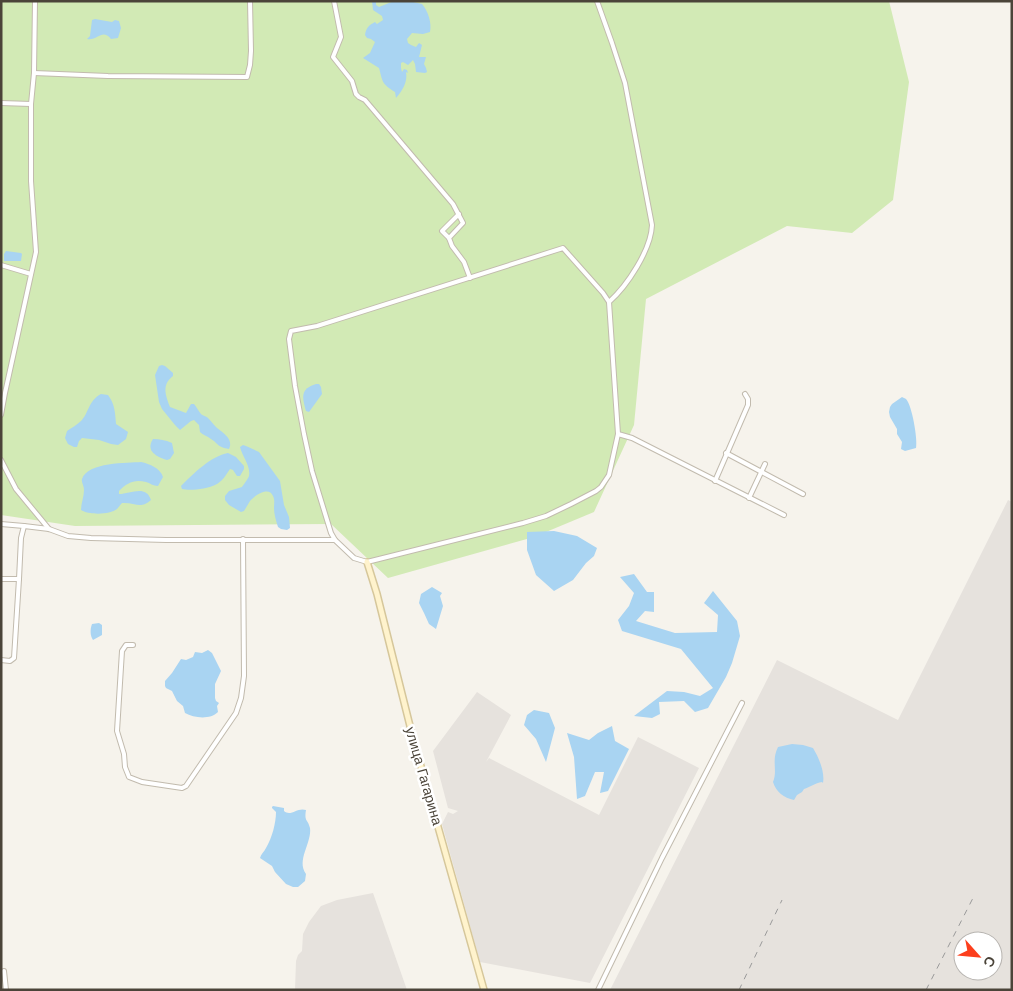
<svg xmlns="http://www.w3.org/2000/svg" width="1013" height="991" font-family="'Work Sans',sans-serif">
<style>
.industrial{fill:#e6e2dd;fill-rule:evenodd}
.green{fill:#d2eab5}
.water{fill:#a9d4f2}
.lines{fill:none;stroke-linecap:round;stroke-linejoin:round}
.street-casing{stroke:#c2bbae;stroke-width:6}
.secondary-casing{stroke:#d6c79b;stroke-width:8}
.street{stroke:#fff;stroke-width:4}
.secondary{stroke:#fff3cd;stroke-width:5}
.rail{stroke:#9a9a9a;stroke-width:1;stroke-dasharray:6 6;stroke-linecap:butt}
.labels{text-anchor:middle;stroke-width:5;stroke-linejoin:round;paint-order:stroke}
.street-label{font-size:14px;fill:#4b4439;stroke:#fff}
</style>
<rect width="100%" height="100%" fill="#f6f3ec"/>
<g class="industrial">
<path d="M1008 500 1012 502V990H610L777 660 898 720ZM963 941H993V971H963Z"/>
<polygon points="477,692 511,715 486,762 489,758 599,815 638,737 699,768 590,983 480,962 442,824 448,812 453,814 458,811 448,808 433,751"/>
<polygon points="373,893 407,990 295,990 296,961 298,955 302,951 303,934 309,922 321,906 337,900"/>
</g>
<polygon class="green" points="1,1 889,1 909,82 893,200 852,233 787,226 646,299 634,425 594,512 534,537 388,578 331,524 75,526 1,515"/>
<g class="water">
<path d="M372 1H376V5L379 7 394 1H409L422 4C428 11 432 23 430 32L423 34 412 33 407 39 408 43 411 45 416 47 419 43 422 45 419 57H426L424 64 426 68 427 72 425 73 416 72 415 64 413 60 408 65 403 62 401 63V68L402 72 404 69 407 70 408 73 406 72C408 82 402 91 396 98L395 92C381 83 383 82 379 68L363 58 370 53 375 42 371 39 367 38 365 35C366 28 369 25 375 22L377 24 383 20 382 16 373 10Z"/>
<path d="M95 19 112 22 115 20 119 21 121 28 118 38 111 39C102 28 98 41 87 39L90 36 92 20Z"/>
<polygon points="6,251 21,253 22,254 21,261 4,261 4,254"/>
<path d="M162 365 165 366 173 373V376C161 385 166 396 170 407L186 413 191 404H194C197 407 198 411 201 414 202 415 207 417 208 418 211 421 213 424 216 427 223 433 234 439 229 449 217 447 219 444 211 439 207 436 203 435 200 432L199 425 194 420 191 421 180 430 175 425 162 409 159 402 155 375 159 366Z"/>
<path d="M316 384H319L321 387 322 394 309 412 306 411C302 397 300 389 316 384Z"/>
<path d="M101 394 108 395C115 404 115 413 116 424L128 432 126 439 118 445 111 444 99 440 82 438 79 441 77 447H74L68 444 65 438 67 431C71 428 77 425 81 421 89 413 88 401 101 394Z"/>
<path d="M902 397C903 398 905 398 906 399 912 405 918 440 916 448L905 451 901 449 902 442 897 434V429L890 417 889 412 890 407 892 404Z"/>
<path d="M153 439C160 439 165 440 172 443L174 453 170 459 167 460C157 457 145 451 153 439Z"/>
<path d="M243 445 246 446 259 452 280 481 284 505 289 517 290 528 287 530 281 529 278 527C276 521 274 514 274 508 274 504 275 500 273 496 269 486 255 495 250 501 248 504 246 508 244 511L241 512 229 505 225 500V496L229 491 242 487C244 484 248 479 249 476 251 466 242 456 240 447Z"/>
<path d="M228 453 236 457 244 466V469L240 476H237L233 470 230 469C226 475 222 482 215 485 207 489 190 491 182 489L181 486C193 474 211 456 228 453Z"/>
<path d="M141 462C150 464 160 468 163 477L158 486C153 486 150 483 146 482 134 479 127 483 119 491V494C130 494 146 484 151 500 140 510 135 502 122 503 121 504 118 508 117 509 110 515 88 515 81 510 81 503 84 497 84 490 84 486 81 482 82 479 87 462 128 463 141 462Z"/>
<polygon points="554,531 577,536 597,548 594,556 586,563 573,580 554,591 536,575 527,550 527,532"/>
<polygon points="634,574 647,592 654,592 654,612 645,611 636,621 675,633 717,632 718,615 704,603 713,591 737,621 740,636 732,663 726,677 708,708 695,712 684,701 659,702 660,714 652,718 634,716 667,691 684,692 700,696 713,688 681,649 622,631 618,620 629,606 634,593 620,577"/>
<polygon points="432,587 442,593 440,596 443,606 436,629 429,624 424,613 419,603 421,594"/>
<path d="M99 623 102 625V635L93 640C90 636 90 629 92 624Z"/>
<path d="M208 650 212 653 221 671 215 684V698L216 701 219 703 217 706 218 712C210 720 194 718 185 713L183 706 177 701 172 691 166 688 165 686V681L172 673 181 659 186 660 193 657 195 652 202 653Z"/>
<polygon points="534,710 549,713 555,728 546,762 536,739 524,725 527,715"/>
<polygon points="612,726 615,741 629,749 608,791 600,793 604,772 595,772 585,796 577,799 574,757 567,733 589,740 598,733"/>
<path d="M792 744 803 745 813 748C819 758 825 772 823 783L822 782C815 783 810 787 804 789L802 792 797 795 794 800C784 798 776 792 773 782 778 770 771 761 778 747Z"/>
<path d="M273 806 284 808V811C291 817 297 807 306 810 304 822 308 819 310 828 312 843 296 860 306 874L305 881 298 887H293L286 884 275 872 272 866 260 858C261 854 264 852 266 848 272 838 276 823 276 812L272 808V807Z"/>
</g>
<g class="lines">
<g class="street-casing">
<g id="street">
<polyline points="334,1 341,37 333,57 352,81 356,94 359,97 365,100 453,204 463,223 449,238 452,246 464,262 470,278"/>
<polyline points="34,73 108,76 247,77 250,65 251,51 250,1"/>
<polyline points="1,103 31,104"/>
<polyline points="449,238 442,231 459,214"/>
<polyline points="1,265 31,274"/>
<polyline points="1,415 5,393 36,252 31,181 31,104 34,73 35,1"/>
<polyline points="618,434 632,438 784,515"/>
<polyline points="726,453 803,494"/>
<polyline points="1,460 16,489 49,529"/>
<polyline points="715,481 748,405 748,399 745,394"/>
<polyline points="749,498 765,464"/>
<polyline points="1,524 24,526"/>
<polyline points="335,540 331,533 312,471 304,434 295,386 289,339 291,331 317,326 563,248 603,293 609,302"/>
<path d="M1 579H19L21 538 24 526 49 529 68 536 91 538 166 540H335L354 558 367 562 523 523 546 516 571 504 596 491 601 487 609 475 618 434 609 302C627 286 651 250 652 225L625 83 612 43 597 1"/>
<polyline points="133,645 126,645 122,651 117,731 124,754 125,767 129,777 142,782 182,788 186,786 236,713 241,698 244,676 243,539"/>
<polyline points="1,660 10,661 14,658 19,579"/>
<polyline points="4,971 6,990"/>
<polyline points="598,990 662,858 742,703"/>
</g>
</g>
<g class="secondary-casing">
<polyline id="secondary" points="367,562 377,594 413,738 484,990"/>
</g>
<use href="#street" class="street"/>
<use href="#secondary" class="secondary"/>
<g class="rail">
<polyline points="739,990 782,900"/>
<polyline points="926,990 973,898"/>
</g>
</g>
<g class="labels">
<g class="street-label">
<text transform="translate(424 776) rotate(74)" y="5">улица Гагарина</text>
</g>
</g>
<rect width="1013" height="991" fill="none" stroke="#4b4439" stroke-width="5"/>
<g transform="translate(978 956) rotate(117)"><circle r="24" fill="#ffffff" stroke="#b7b4b0"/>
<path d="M0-4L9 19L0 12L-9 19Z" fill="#fc3f1d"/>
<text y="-8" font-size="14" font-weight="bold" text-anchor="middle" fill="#4b4439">С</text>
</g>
</svg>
